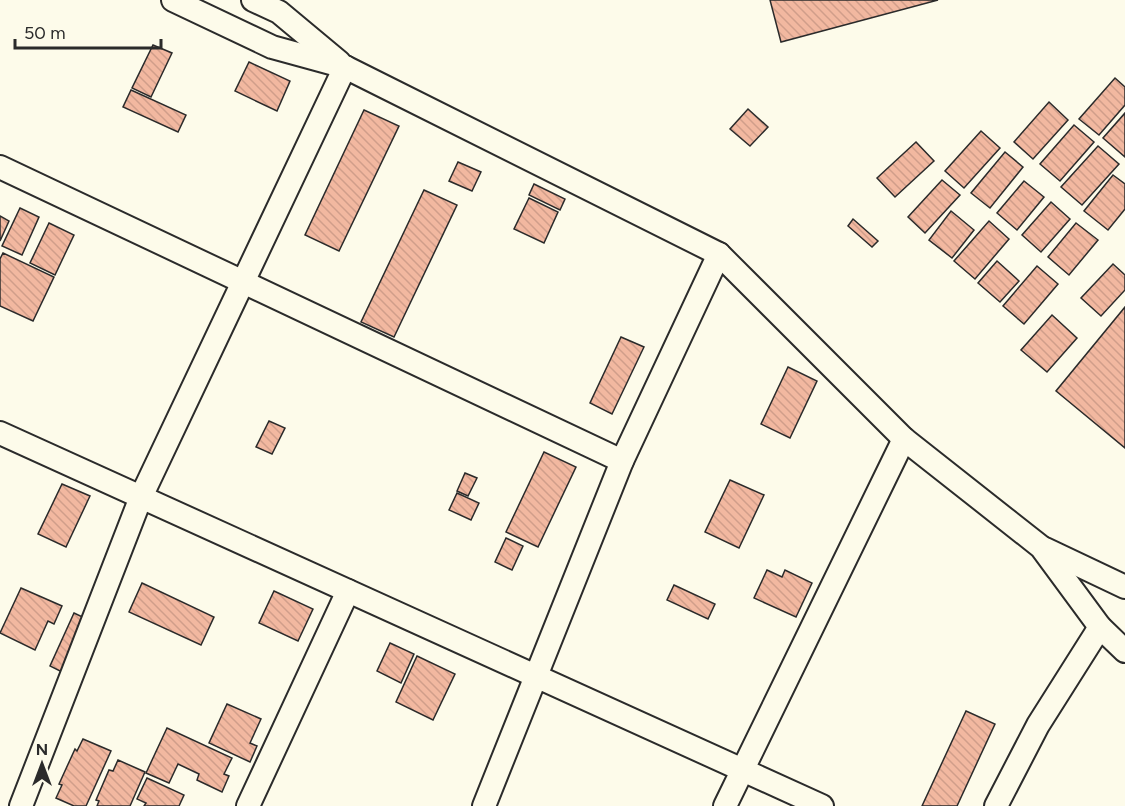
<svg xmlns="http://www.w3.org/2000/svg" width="1125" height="806" font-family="Figtree,sans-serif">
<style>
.building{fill:url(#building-back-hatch);stroke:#2b2b2b;stroke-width:1.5}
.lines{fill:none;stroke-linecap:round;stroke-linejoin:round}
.minor-casing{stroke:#2b2b2b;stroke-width:26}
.minor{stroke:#fdfbea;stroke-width:22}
</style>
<defs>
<pattern id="building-back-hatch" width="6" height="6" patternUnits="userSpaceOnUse" patternTransform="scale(1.5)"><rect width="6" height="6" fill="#f2b8a0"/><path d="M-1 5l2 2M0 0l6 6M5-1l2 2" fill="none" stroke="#d09e8a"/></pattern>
</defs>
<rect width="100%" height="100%" fill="#fdfbea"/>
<g class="building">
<polygon points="770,0 938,0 781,42"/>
<polygon points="153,45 172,53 151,97 132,88"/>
<polygon points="249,62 290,81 277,111 235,91"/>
<polygon points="1115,78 1125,87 1125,105 1099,135 1079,119"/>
<polygon points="131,90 186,115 178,132 123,107"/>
<polygon points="1049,102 1068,120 1033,159 1014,142"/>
<polygon points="748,109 768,127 750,146 730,129"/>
<polygon points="364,110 399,126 339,251 305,235"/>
<polygon points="1125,113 1125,157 1103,138"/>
<polygon points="1074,125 1094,142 1060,181 1040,164"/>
<polygon points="981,131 1000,148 964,188 945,171"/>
<polygon points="916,142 934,161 895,197 877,178"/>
<polygon points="1098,146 1119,164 1082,205 1061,187"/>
<polygon points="1005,152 1023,167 990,208 971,193"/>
<polygon points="458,162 481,172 472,191 449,181"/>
<polygon points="1113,175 1125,184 1125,209 1108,230 1084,211"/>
<polygon points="942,180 960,195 925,233 908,217"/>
<polygon points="1024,181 1044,197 1017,230 997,213"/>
<polygon points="534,184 565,199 560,210 529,195"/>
<polygon points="424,190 457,205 394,337 361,322"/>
<polygon points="529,198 558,212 544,243 514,229"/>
<polygon points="1051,202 1070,219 1041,252 1022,235"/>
<polygon points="20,208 39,217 22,255 2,246"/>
<polygon points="951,211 974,230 952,258 929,240"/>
<polygon points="0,216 9,221 0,241"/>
<polygon points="853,219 878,241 872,247 848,226"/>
<polygon points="989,221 1009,239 975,279 954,261"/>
<polygon points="49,223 74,235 55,275 30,263"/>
<polygon points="1076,223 1098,240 1069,275 1048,257"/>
<polygon points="3,253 54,277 33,321 0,306 0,259"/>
<polygon points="997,261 1019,281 1000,302 978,283"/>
<polygon points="1113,264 1125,275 1125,290 1101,316 1081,298"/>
<polygon points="1037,266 1058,284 1024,324 1003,306"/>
<polygon points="1125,307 1125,448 1056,391"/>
<polygon points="1052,315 1077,338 1047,372 1021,350"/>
<polygon points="621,337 644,347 612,414 590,403"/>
<polygon points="788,367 817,381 790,438 761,424"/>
<polygon points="269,421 285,428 272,454 256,447"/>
<polygon points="544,452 576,467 538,547 506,532"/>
<polygon points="465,473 477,478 468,496 457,491"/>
<polygon points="730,480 764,495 739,548 705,532"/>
<polygon points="62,484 90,496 66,547 38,534"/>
<polygon points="457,493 479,503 471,520 449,510"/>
<polygon points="506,538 523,546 512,570 495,562"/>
<polygon points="767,570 782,577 785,570 812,583 796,617 754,598"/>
<polygon points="142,583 214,617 201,645 129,612"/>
<polygon points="674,585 715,604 708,619 667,600"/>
<polygon points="21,588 62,606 54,624 48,621 35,650 0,633"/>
<polygon points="274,591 313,609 298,641 259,623"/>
<polygon points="74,613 89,620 64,673 50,666"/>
<polygon points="390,643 414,654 401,683 377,671"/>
<polygon points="417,656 455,674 433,720 396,702"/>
<polygon points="227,704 261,719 250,743 257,746 250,762 209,743"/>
<polygon points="966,711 995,724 957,806 922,806"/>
<polygon points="167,728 232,758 224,774 229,776 222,792 197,780 199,774 178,764 169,783 146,773"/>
<polygon points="83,739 111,751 86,806 74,806 56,798 62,785 59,784 75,749 77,751"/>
<polygon points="118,760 145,772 130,806 97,806 99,801 96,800 109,770 113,771"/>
<polygon points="147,778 184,795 179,806 144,806 146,803 137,799"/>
</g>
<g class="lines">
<g class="minor-casing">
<g id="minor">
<polyline points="173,0 272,47 345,67 719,254 904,439 1041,547 1100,627 1125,651"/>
<polyline points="253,0 279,12 339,62"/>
<polyline points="0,167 622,461"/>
<polyline points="0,433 822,806"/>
<polyline points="1045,549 1125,587"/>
<polyline points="21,806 141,497 345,67"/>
<polyline points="248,806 348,591"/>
<polyline points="484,806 622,461 719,254"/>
<polyline points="725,806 904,439"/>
<polyline points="996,806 1038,725 1100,627"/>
</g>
</g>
<use href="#minor" class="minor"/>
</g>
<g transform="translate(42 764)" stroke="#fdfbea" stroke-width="4.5" paint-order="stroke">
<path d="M0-4.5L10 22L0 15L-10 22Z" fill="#2b2b2b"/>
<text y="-9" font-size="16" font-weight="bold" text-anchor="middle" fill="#2b2b2b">N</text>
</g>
<path d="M15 39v9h146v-9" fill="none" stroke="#2b2b2b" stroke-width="3"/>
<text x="24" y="39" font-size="18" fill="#2b2b2b" stroke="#fdfbea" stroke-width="4.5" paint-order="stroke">50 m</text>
</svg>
